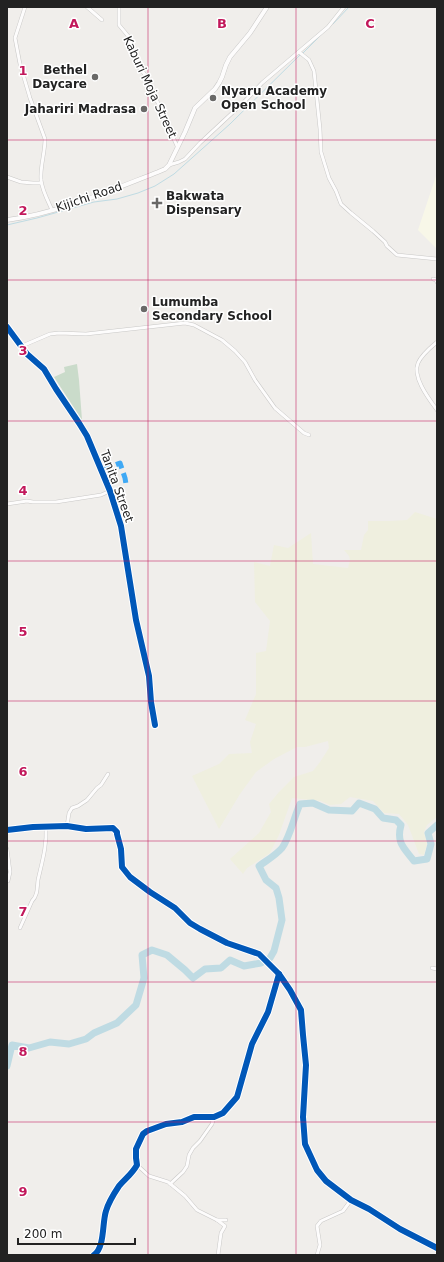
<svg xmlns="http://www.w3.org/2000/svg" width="444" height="1262" font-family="'DejaVu Sans',sans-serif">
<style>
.education{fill:#f8f7e8}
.farmland{fill:#efefdf}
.cemetery{fill:#cadbca}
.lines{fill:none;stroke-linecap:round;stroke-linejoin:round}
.stream{stroke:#bfdbe3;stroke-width:1}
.river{stroke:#bfdbe3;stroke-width:7}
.minor-casing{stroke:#c9c8c7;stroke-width:4}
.tertiary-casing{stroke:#c9c8c7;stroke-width:5}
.minor{stroke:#fdfcfc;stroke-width:3}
.tertiary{stroke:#fdfcfc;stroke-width:4}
.quiet{stroke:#3fa9f5;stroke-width:5;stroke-dasharray:10 5;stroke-linecap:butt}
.cycleway-casing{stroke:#fff;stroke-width:8}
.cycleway{stroke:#0057b8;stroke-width:6}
.grid{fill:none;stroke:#c2185b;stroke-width:1;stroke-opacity:0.55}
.poi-dot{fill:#6a6968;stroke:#fff;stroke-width:1.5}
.labels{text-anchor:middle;stroke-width:3;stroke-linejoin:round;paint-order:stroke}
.poi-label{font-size:12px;font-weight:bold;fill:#222;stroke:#fff;text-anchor:start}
.street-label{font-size:12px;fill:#222;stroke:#fff}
.grid-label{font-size:13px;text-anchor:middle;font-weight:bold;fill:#c2185b;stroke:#fff;stroke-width:3;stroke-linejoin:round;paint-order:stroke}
</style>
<rect width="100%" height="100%" fill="#f0eeeb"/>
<polygon class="education" points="437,173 437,249 418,230"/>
<polygon class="farmland" points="415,512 437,519 437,817 427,825 424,832 427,844 424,855 419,854 408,825 399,814 384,813 373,801 350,797 341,804 330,805 321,801 292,798 279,835 270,853 247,868 243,874 230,859 259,833 271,812 269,804 279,792 294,777 313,771 320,762 329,748 328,741 305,747 297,747 274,759 256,772 240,794 219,829 192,776 219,764 229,754 252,753 250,742 256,724 245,720 256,694 256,653 266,651 270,621 255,602 254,562 270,566 274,545 288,548 311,533 313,564 348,568 350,560 349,556 344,550 361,550 364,535 368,530 368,521 389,521 407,520"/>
<polygon class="cemetery" points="77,364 79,380 82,420 54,377 65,372 64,367"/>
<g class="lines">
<g class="stream">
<polyline points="333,24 349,7"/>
<polyline points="303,53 322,34"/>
<polyline points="7,225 37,218 94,202 117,199 138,193 155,186 174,174 230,124 300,55"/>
</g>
<path class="river" d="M7 1066 12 1045 29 1048 50 1042 69 1044 86 1039 94 1033 117 1023 136 1005 144 978 142 955 152 950 167 955 185 970 193 978 205 969 221 968 230 960 244 966 261 963 270 958 274 951 282 920 279 898 276 888 266 880 259 866C267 860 275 856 282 848 290 837 294 817 300 804L313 803 329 810 352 811 359 803 375 809 383 818 396 820 401 825C396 843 404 848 414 861L427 859 431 844 428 833 437 825"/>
<g class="minor-casing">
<g id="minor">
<path d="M25 7 15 38 20 64 30 98 45 139C45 153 40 166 41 180 42 190 48 201 52 210"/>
<polyline points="87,7 102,20"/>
<polyline points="119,7 119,25 129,37 135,62 146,76 177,146"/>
<polyline points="299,52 309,60 314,71 320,129 321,152 329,178 336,191 341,204 351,213 373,231 385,242 387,246 397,255 437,259"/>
<polyline points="169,165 179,162 185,159 200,143 244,102 262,83 328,27 344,7"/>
<polyline points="7,177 21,182 33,183 41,183"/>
<polyline points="433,279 436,280 437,282"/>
<polyline points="7,327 27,354 44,369 56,389 79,423 87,436 110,491 121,526 136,620 149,676 151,702 155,725"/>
<path d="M437 342C430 348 422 354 418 363 412 377 429 399 437 410"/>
<polyline points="22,346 50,334 59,333 86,334 185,323 194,325 222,340 235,351 245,362 255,380 275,408 304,433 309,435"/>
<polyline points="7,504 27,501 33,502 56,502 101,495 110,491"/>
<polyline points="67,826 69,813 72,808 78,806 87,800 97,788 101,785 108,774"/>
<polyline points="7,830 33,827 67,826 86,829 113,828 117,832 117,834 121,849 122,867 130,877 150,892 175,908 190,923 200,929 227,943 259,954 279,974 290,990 301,1010 303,1035 306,1065 303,1117 305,1144 317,1170 326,1181 351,1200 369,1209 400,1229 437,1248"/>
<polyline points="7,849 10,872 8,881"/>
<path d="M20 928 32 901C38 895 37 888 38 880 42 862 47 846 46 827"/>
<polyline points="432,968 437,969"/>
<polyline points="137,1165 149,1176 168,1182 185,1196 197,1210 217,1220 225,1226 221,1233 218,1255"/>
<polyline points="170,1184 183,1172 187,1166 189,1155 193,1148 200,1141 212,1124 214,1117"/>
<polyline points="217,1220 226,1220"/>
<path d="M94 1255C105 1247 102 1223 106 1211 108 1204 115 1192 119 1186 125 1179 132 1174 137 1165L136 1158V1149L143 1134 147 1131 166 1124 182 1122 194 1117H214L223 1113 237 1097 252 1044 268 1012 279 974"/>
<polyline points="317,1255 320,1245 317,1226 321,1221 343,1211 351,1200"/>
</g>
</g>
<g class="tertiary-casing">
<path id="tertiary" d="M7 220C59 213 109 191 158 172L165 169 169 165 185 132 195 108 215 89 219 83 222 77 226 65 230 57 250 33 267 7"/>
</g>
<use href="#minor" class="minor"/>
<use href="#tertiary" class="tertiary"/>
<polyline class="quiet" points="102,470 120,463 125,478 126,484"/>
<g class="cycleway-casing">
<g id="cycleway">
<polyline points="7,327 27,354 44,369 56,389 79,423 87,436 110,491 121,526 136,620 149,676 151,702 155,725"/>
<polyline points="7,830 33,827 67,826 86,829 113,828 117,832 117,834 121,849 122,867 130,877 150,892 175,908 190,923 200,929 227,943 259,954 279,974 290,990 301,1010 303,1035 306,1065 303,1117 305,1144 317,1170 326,1181 351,1200 369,1209 400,1229 437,1248"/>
<path d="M94 1255C105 1247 102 1223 106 1211 108 1204 115 1192 119 1186 125 1179 132 1174 137 1165L136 1158V1149L143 1134 147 1131 166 1124 182 1122 194 1117H214L223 1113 237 1097 252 1044 268 1012 279 974"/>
</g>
</g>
<use href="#cycleway" class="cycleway"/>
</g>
<path class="grid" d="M148 7V1255M296 7V1255M7 140H437M7 280H437M7 421H437M7 561H437M7 701H437M7 841H437M7 982H437M7 1122H437"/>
<g class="poi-dot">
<circle cx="95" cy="77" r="4"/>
<circle cx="213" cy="98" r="4"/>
<circle cx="144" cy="109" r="4"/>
<path d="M155 197h4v4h4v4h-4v4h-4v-4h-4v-4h4z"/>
<circle cx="144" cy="309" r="4"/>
</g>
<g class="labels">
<g class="poi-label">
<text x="87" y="74" text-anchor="end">Bethel<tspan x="87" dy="14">Daycare</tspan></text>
<text x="221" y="95">Nyaru Academy<tspan x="221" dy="14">Open School</tspan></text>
<text x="136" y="113" text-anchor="end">Jahariri Madrasa</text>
<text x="166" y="200">Bakwata<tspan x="166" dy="14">Dispensary</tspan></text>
<text x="152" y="306">Lumumba<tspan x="152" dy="14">Secondary School</tspan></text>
</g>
<g class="street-label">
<text transform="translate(150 87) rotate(65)" y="4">Kaburi Moja Street</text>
<text transform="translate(89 197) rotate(-19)" y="4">Kijichi Road</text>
<text transform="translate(117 486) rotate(70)" y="4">Tanita Street</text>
</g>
</g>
<g class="grid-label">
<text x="74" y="28">A</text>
<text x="222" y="28">B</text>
<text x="370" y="28">C</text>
<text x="23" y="75">1</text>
<text x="23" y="215">2</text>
<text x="23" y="355">3</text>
<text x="23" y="495">4</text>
<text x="23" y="636">5</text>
<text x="23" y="776">6</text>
<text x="23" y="916">7</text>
<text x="23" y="1056">8</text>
<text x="23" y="1196">9</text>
</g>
<rect width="444" height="1262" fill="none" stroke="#222222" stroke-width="16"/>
<path d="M18 1238v6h117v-6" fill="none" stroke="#222222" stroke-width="2"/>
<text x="24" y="1238" font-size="12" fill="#222222" stroke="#ffffff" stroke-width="3" paint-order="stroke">200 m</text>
</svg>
